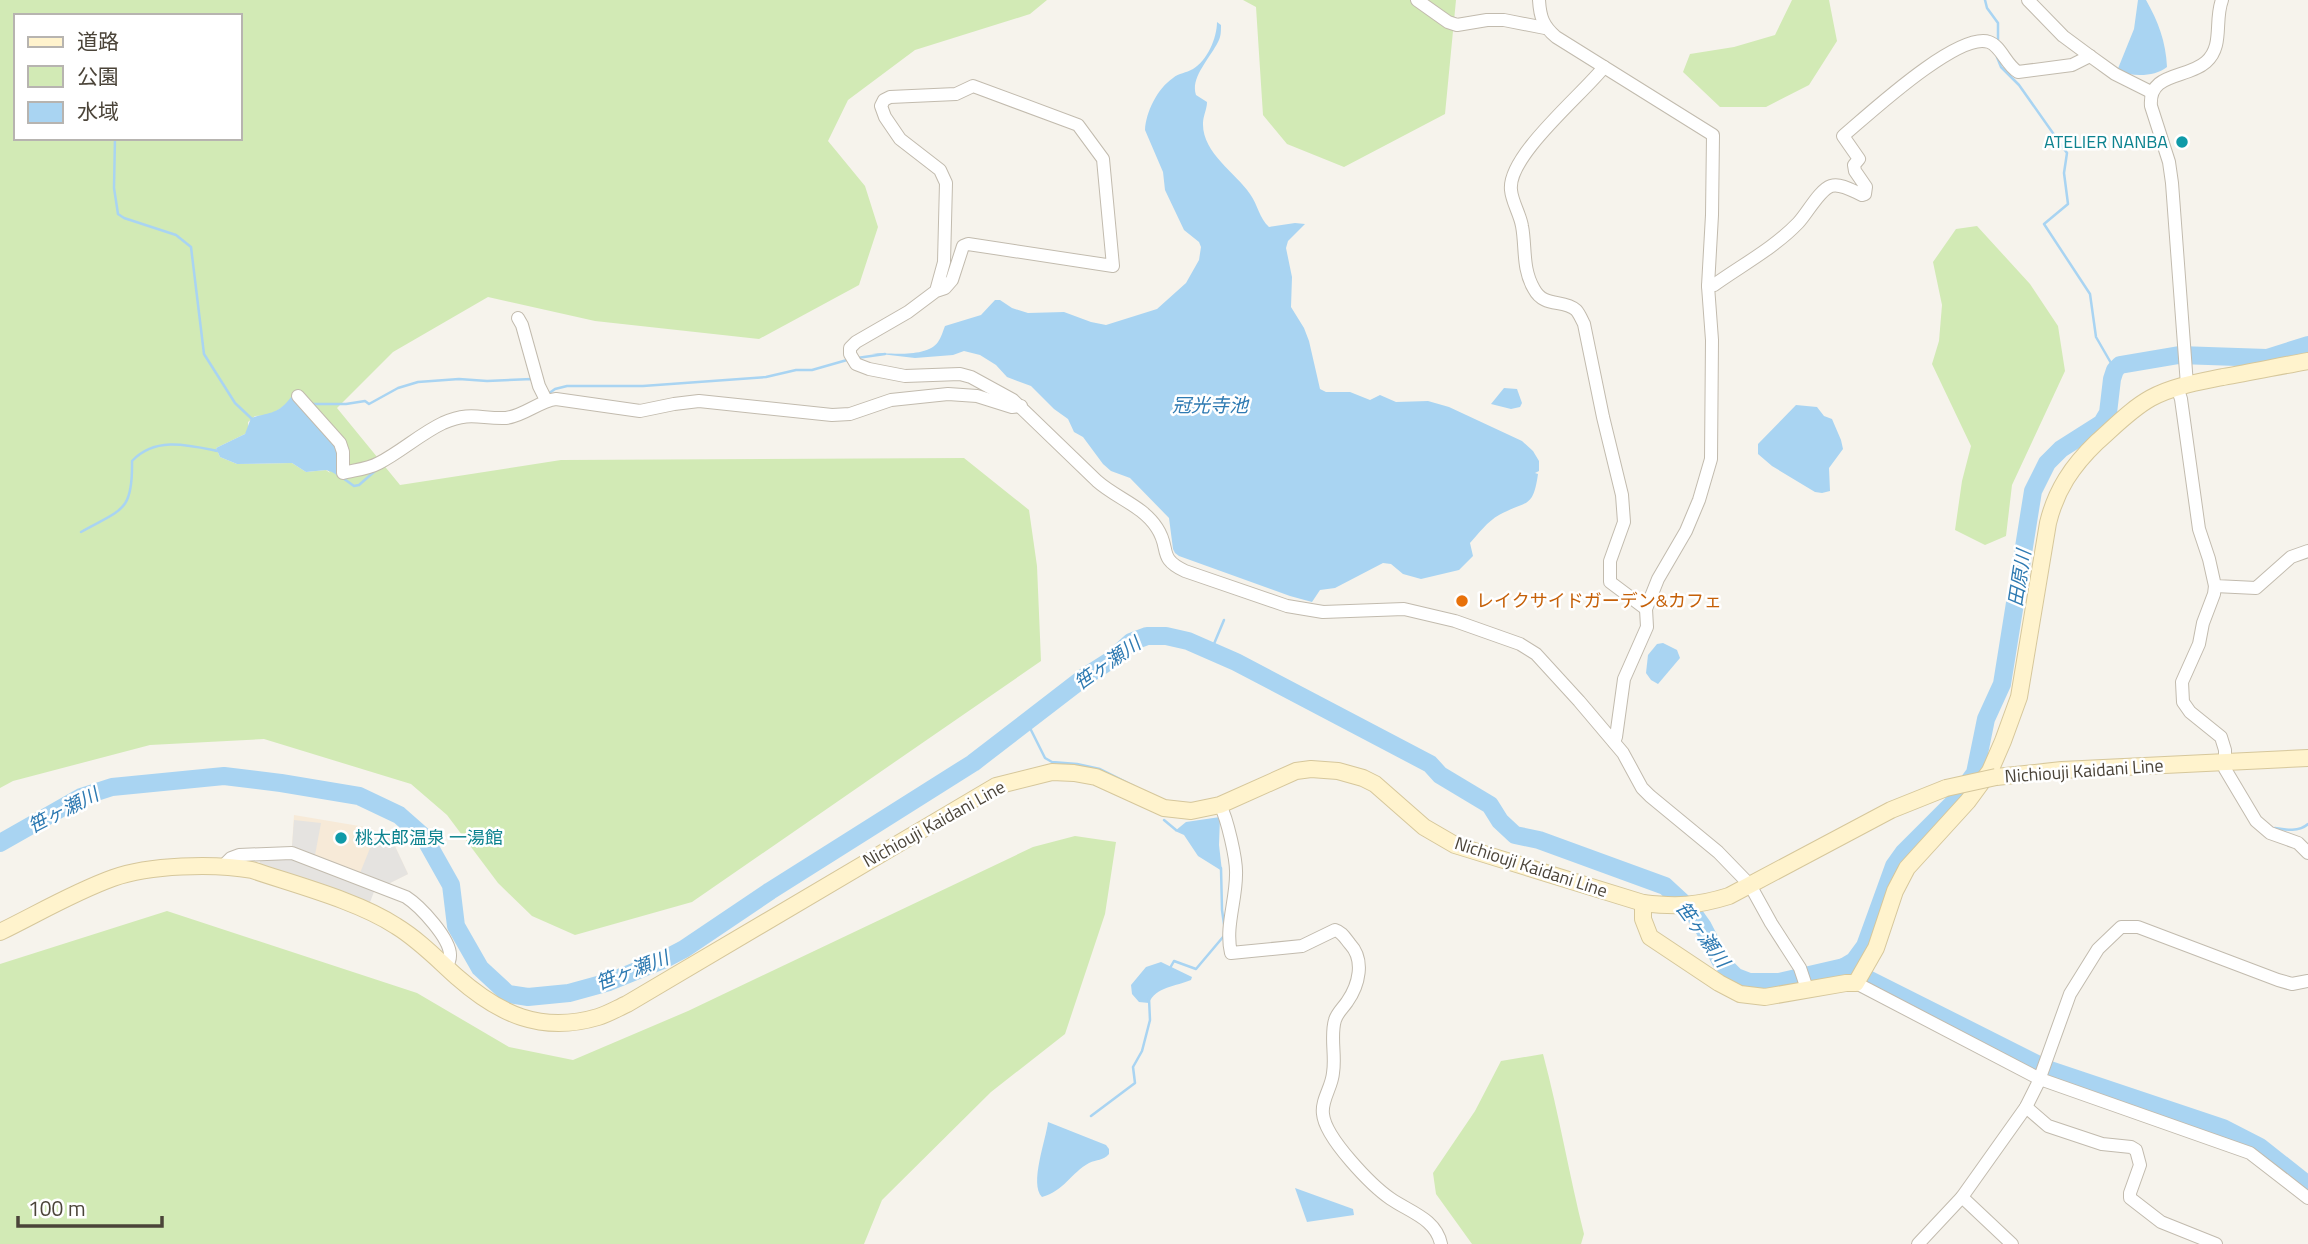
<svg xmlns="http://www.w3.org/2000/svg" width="2308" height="1244" font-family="'Titillium Web','Noto Sans JP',sans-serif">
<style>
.commercial{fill:#f7ead8}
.green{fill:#d2eab5;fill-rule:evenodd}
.parking{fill:#e5e3e0}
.water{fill:#a9d4f2}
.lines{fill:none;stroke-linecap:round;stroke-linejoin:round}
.stream{stroke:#a9d4f2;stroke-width:2.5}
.river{stroke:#a9d4f2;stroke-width:18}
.minor-casing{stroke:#c2bbae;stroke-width:14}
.secondary-casing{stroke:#d6c79b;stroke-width:18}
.minor{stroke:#fff;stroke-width:12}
.secondary{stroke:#fff3cd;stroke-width:16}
.secondary-bridge-casing{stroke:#d6c79b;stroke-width:18;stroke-linecap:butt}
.secondary-bridge{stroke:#fff3cd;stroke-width:16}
.culture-dot{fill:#0f9aa8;stroke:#fff;stroke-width:2.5}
.food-dot{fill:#e8710a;stroke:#fff;stroke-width:2.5}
.labels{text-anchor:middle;stroke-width:5;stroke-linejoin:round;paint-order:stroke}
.culture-label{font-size:18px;fill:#0d838f;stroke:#fff;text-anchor:end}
.food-label{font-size:18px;fill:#c56008;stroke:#fff;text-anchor:start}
.street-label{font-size:18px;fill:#4b4439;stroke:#fff}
.water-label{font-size:19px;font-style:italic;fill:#2e7ab2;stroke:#fff}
</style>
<rect width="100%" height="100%" fill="#f6f3ec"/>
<polygon class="commercial" points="294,815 371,828 392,840 408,874 388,884 292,846"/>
<g class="green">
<path d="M0 0H1047L1030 14 915 50 848 100 828 141 865 186 878 227 859 285 759 339 595 321 488 297 393 352 337 408 400 485 561 460 964 458 1029 510 1037 566 1041 661 692 902 575 935 532 916 498 883 447 815 411 784 264 739 150 745 13 781 0 788ZM16 16H240V138H16ZM285 405 330 473 326 470 306 472 292 463 237 464 220 457 216 448 245 434 248 430V422L255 416 271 415Z"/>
<polygon points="1243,0 1456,0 1445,114 1344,167 1287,144 1263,115 1256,7"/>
<polygon points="1792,0 1829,0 1837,41 1809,85 1766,107 1720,107 1683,72 1690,54 1734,47 1775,35"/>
<polygon points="1977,226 2030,284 2058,326 2065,371 2012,485 2006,536 1985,545 1955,530 1962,481 1971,446 1932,364 1939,341 1942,305 1933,262 1956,229"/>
<polygon points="1075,836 1116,842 1105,914 1065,1034 991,1092 882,1200 864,1244 0,1244 0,964 167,911 417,993 509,1047 573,1060 688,1011 1033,847"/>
<path d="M1543 1054C1559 1114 1569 1174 1584 1234L1581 1244H1472L1436 1194 1433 1173 1475 1111 1501 1061Z"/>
</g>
<g class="parking">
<polygon points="294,820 321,823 315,855 292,846"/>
<polygon points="377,831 392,840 408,874 388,884 360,873"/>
<polygon points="262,856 288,857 375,889 369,905 259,864"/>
</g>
<g class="water">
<path d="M2138 0H2146C2158 21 2166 42 2167 67 2154 77 2134 77 2117 71L2134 29Z"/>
<path d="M1217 22 1221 25C1221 31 1221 37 1218 42 1210 58 1190 78 1196 95L1207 102C1207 109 1203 116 1203 123 1202 153 1236 173 1250 194 1258 205 1259 218 1269 227L1295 223 1305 224 1288 241 1286 248 1292 277 1291 307 1304 328 1309 341 1320 389 1326 392H1350L1370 400 1380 395 1396 402 1428 401 1449 407 1522 441 1533 451 1539 461V471L1535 473 1538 474C1533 510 1526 500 1499 515 1488 521 1478 534 1470 543L1473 556 1459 570 1421 579 1403 574 1391 564 1383 563 1335 588 1320 590 1312 602 1290 596 1179 556 1175 553 1173 549 1169 518 1130 478 1111 471 1103 464 1083 437 1074 432 1068 419 1054 409 1031 386 1007 377 996 365 980 355 964 351 953 355 915 358 872 353C890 353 927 358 938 342 941 338 943 331 945 326L981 315 995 300H1000L1012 308 1028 313 1064 312 1091 322 1106 325 1157 309 1186 283 1199 260 1201 247 1199 242 1184 230 1165 190 1163 172 1145 130C1146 112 1157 89 1173 78 1179 73 1186 73 1193 69 1207 61 1217 38 1217 22Z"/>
<polygon points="1504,388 1517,389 1522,403 1520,407 1511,409 1491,404"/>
<path d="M291 397H294L334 446 338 454 336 472 335 473 326 470 306 472 292 463 237 464 220 457 216 448 245 434 251 418C269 412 278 415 291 397Z"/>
<polygon points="1796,405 1817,407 1824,416 1832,419 1841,440 1843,449 1829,468 1830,491 1822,493 1815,492 1772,466 1758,454 1758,444"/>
<polygon points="1663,643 1677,650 1680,658 1658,684 1651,680 1646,673 1648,655 1657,644"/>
<polygon points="1220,817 1219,845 1222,871 1198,856 1184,835 1175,831 1186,822"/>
<path d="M1161 962 1192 977 1191 980C1177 986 1155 987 1149 1003L1139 1002 1132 994 1131 985 1146 967Z"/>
<path d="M1048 1122 1106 1145 1109 1149V1154C1103 1161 1097 1159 1089 1163 1071 1173 1064 1191 1042 1197 1029 1184 1046 1140 1048 1122Z"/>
<polygon points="1295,1188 1353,1209 1354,1215 1307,1222"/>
</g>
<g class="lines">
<g class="stream">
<polyline points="1985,0 1987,8 1998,23 1998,41"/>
<polyline points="1997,57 2001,67 2019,85 2067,153 2064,173 2068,204 2044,224 2090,294 2096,337 2115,370"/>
<polyline points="115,138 114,188 118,214 124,218 176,235 191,247 204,354 235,403 252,419"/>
<polyline points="857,358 885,354"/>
<polyline points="548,394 555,389 567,386 643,386 766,377 796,370 812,370 847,360"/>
<polyline points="313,404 346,404 365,401 369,404 398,388 418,382 459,379 487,381 532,379 532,381"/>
<polyline points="333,471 354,486 359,485 375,471"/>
<path d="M81 532C122 509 133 512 132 461 155 436 189 445 218 451"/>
<polyline points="1211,651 1224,620"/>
<polyline points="1027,722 1045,758 1052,762 1077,764 1100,769 1134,786"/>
<polyline points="1164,820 1176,830"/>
<path d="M2275 828C2286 830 2299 832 2308 824"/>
<polyline points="1221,868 1222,910 1224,924"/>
<polyline points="1170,968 1174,961 1196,969 1223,937"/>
<polyline points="1091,1116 1135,1083 1133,1067 1142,1051 1150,1020 1149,998"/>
</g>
<g class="river">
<polyline points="0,843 81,797 112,787 224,776 281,783 359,796 399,815 424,837 451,885 456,926 480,968 508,994 528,997 569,993 609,982 663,960 684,949 770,891 973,763 1086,676 1111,660 1131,642 1147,636 1166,636 1188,641 1236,662 1430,764 1440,775 1490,805 1500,821 1515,835 1539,840 1665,886 1691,910 1703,927 1721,962 1736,977 1749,982 1779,982 1844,967 2047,1069 2223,1128 2260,1147 2308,1185"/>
<polyline points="1844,967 1854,961 1865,946 1894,866 1904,852 1953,803 1975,773 1986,719 2002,684 2033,491 2047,463 2061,449 2102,423 2108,413 2112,379 2115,370 2120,365 2179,355 2267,358 2308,345"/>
</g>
<g class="minor-casing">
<g id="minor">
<polyline points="1417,0 1448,22 1457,25 1487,20 1504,20 1545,28"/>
<path d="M1539 0C1540 17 1543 26 1556 37L1713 135 1712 215 1708 286 1712 340 1711 459 1699 500 1686 531 1658 579 1646 609 1647 627 1624 679 1616 737 1614 742"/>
<polyline points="2028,0 2063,36 2090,56 2115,74 2151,92"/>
<path d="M1604 67C1583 94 1507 156 1511 190 1512 202 1520 214 1522 226 1526 247 1522 269 1534 289 1544 308 1563 299 1576 310 1579 313 1582 320 1584 324L1603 417 1622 495 1624 522 1610 561V582L1646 609"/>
<path d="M1708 286 1714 285C1742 265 1774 248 1798 223 1807 214 1819 190 1831 186 1841 183 1853 191 1862 195L1865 194 1866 187 1855 171 1854 165 1859 159 1843 136C1868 115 1958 31 1989 42 2001 46 2006 65 2018 72L2072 65 2090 56"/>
<path d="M936 291 944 262 946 183 940 170 900 139 885 117 881 106 884 100 890 97 956 94 973 86 1078 125 1103 159 1113 266 968 244 963 246 952 280 945 288 936 291 908 312 856 342 850 348V354L856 364 869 369 905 376 960 374 971 377 1013 400 1097 481C1116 498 1143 506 1157 528 1171 549 1157 558 1185 571L1287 606 1323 612 1404 609 1455 621 1520 644 1536 654 1579 701 1623 753 1642 788 1650 796 1718 852 1750 885 1771 923 1800 968 1807 989"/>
<polyline points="518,318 522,325 539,386 546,400"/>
<path d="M2187 385 2172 183 2169 162 2151 106C2148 72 2187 79 2206 62 2224 46 2214 21 2222 0"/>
<polyline points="2177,387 2181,399 2199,529 2209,559 2215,586 2256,588 2291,557 2308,551"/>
<path d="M298 396 340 443 343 452V473C355 470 368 469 379 463 402 451 420 434 443 423 471 411 480 419 506 418 524 416 539 401 556 399L640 411 674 404 699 401 832 415 850 414 891 400 948 394 977 396 1012 407 1021 406"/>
<polyline points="2215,586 2214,594 2203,623 2199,644 2182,682 2183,702 2190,712 2221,737 2225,750 2225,769 2256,821 2270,833 2298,843 2308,853"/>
<path d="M1220 805C1227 818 1237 860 1236 875 1236 901 1225 927 1231 953L1302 946 1335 930C1342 932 1345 938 1350 944 1365 960 1359 985 1347 1002 1343 1008 1337 1013 1335 1020 1330 1036 1336 1056 1333 1073 1332 1087 1321 1100 1323 1114 1325 1138 1372 1186 1391 1199 1410 1212 1436 1219 1441 1244"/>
<path d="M224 865 231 858 239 855 292 853 406 897C420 906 451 939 450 956 450 960 448 964 446 967"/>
<polyline points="1856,983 2040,1079 2250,1153 2308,1198"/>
<polyline points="2026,1107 2048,1126 2102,1144 2131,1147 2136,1150 2140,1165 2130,1193 2130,1198 2161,1222 2216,1244"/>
<polyline points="1962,1197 2012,1244"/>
<polyline points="1918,1244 1962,1197 2026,1107 2038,1083 2070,994 2098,949 2121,927 2138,927 2278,980 2292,984 2308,981"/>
</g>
</g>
<g class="secondary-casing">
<g id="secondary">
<polyline points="1996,777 2062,770 2308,758"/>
<path d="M1643 903V919L1650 937 1719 983 1740 994 1765 997 1846 983H1856L1876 948 1895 891 1907 868 1968 801 1990 771 2003 741 2019 697 2048 523C2056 490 2072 466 2097 442 2114 427 2131 409 2151 398 2173 386 2199 382 2223 377 2252 372 2280 366 2308 361"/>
<path d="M0 932C37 914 74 892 113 878 149 865 214 863 252 870 296 885 358 901 396 926 419 940 437 959 457 977 499 1014 541 1034 598 1017 608 1014 618 1008 627 1004L996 786 1052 772 1074 773 1096 777 1164 808 1191 811 1220 805 1296 771 1311 769 1338 771 1363 778 1375 784 1424 827 1455 845 1643 903C1676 907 1697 906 1729 896L1891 810 1946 788"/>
</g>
</g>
<use href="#minor" class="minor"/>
<use href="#secondary" class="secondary"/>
<g class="secondary-bridge-casing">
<polyline id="secondary-bridge" points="1946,788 1996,777"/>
</g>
<use href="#secondary-bridge" class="secondary-bridge"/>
</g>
<g class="culture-dot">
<circle cx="2182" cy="142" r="7"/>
<circle cx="341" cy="838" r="7"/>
</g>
<circle class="food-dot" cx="1462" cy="601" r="7"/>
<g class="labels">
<g class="culture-label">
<text x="2168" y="148">ATELIER NANBA</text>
<text x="355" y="844" text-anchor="start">桃太郎温泉 一湯館</text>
</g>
<g class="food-label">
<text x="1476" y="607">レイクサイドガーデン&amp;カフェ</text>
</g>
<g class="street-label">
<text transform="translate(2084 771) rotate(-4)" y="6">Nichiouji Kaidani Line</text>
<text transform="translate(934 824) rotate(-29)" y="6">Nichiouji Kaidani Line</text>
<text transform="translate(1531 867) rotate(18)" y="6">Nichiouji Kaidani Line</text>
</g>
<g class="water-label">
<text x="1210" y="412">冠光寺池</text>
<text transform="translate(2019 578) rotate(-81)" y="7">田原川</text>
<text transform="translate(1107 663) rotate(-35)" y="7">笹ヶ瀬川</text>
<text transform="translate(63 810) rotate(-27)" y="7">笹ヶ瀬川</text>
<text transform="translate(1703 934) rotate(54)" y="7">笹ヶ瀬川</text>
<text transform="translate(632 970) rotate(-21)" y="7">笹ヶ瀬川</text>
</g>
</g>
<rect x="14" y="14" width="228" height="126" fill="#ffffff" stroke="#b7b4b0" stroke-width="2"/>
<rect x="28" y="37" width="35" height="10" fill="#fff3cd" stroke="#b7b4b0" stroke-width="2"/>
<text x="77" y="49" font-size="21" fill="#4b4439">道路</text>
<rect x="28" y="66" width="35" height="21" fill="#d2eab5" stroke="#b7b4b0" stroke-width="2"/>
<text x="77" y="84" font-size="21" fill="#4b4439">公園</text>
<rect x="28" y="102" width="35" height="21" fill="#a9d4f2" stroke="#b7b4b0" stroke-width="2"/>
<text x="77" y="119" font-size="21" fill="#4b4439">水域</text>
<path d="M18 1216v10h144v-10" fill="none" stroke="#4b4439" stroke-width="3.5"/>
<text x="28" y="1216" font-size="21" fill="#4b4439" stroke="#ffffff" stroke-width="5" paint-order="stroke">100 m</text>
</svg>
